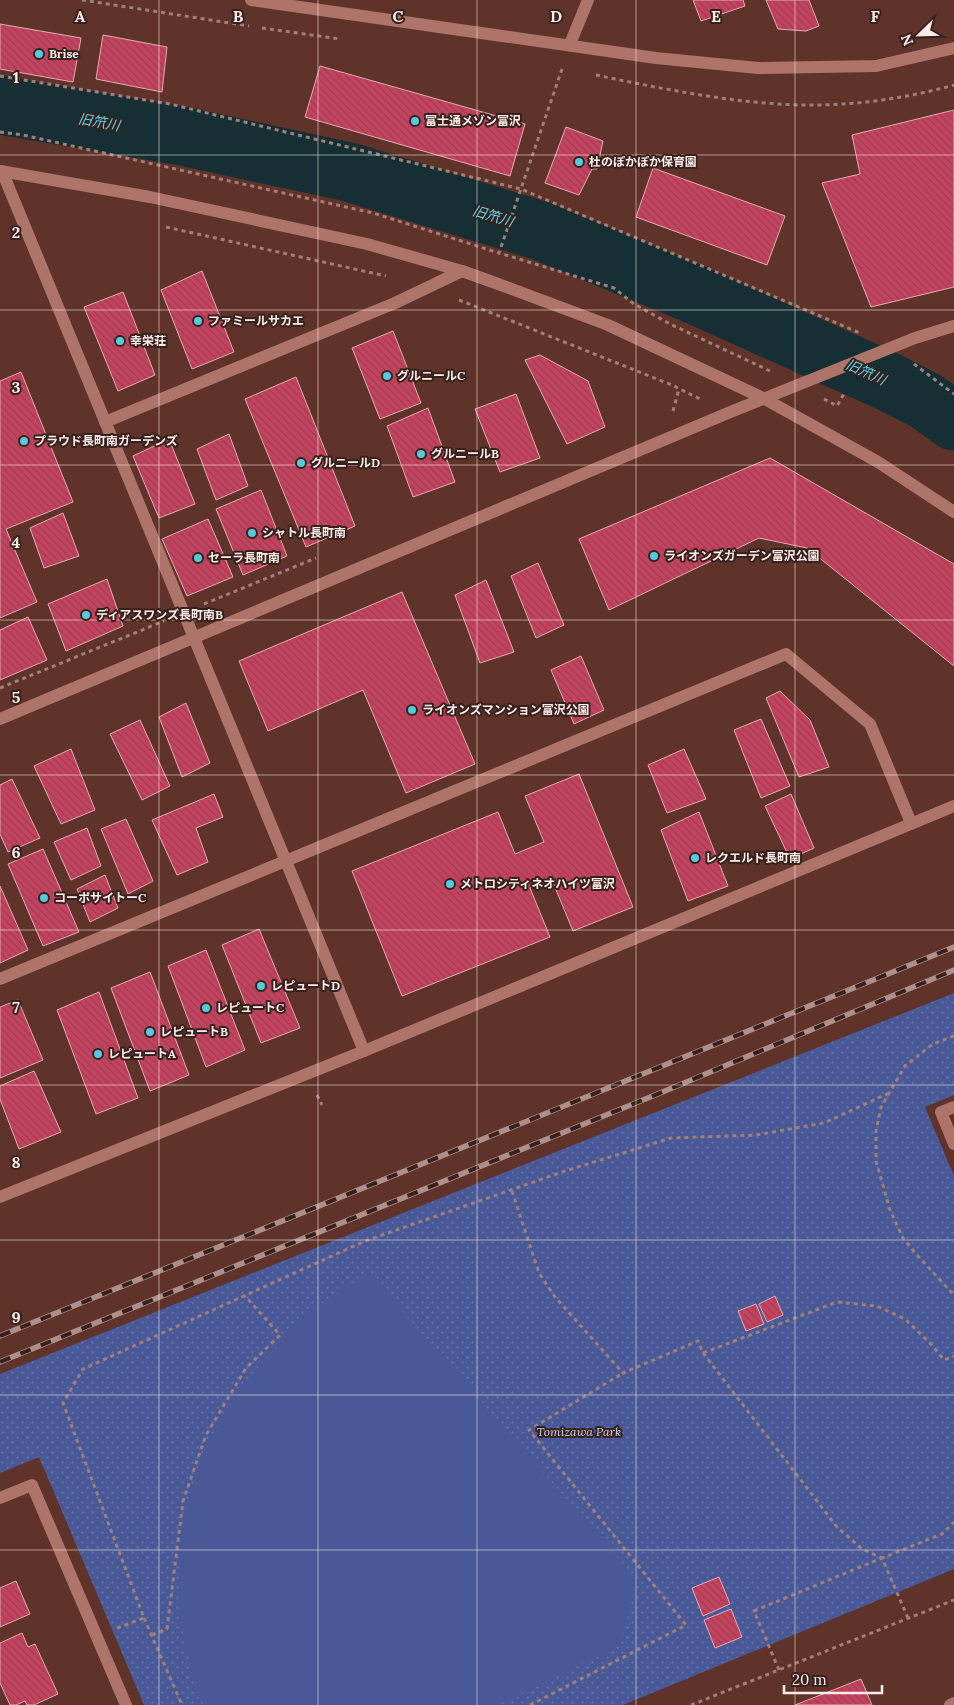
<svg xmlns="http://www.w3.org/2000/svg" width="954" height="1705" font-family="Lora,'Noto Sans JP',serif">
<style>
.grass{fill:url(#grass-dots)}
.pitch{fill:#495998}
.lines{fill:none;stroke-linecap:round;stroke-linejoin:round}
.river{stroke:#152f34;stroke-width:59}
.building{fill:url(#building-back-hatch);stroke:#e5acb3}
.path{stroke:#a17f79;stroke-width:3;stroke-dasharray:4 4;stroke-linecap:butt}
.minor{stroke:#af7469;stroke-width:12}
.rail-casing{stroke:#af8f8a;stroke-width:5.5}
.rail{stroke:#36211d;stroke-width:4;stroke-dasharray:11;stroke-linecap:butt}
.grid{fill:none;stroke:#feece9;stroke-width:1;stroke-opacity:0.55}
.poi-dot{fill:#55cade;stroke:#36211d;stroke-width:2}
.labels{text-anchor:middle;stroke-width:4;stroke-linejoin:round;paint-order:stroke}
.poi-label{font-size:12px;font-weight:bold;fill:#feece9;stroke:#36211d;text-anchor:start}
.park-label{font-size:12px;font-style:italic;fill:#cad4f0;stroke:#36211d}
.water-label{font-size:14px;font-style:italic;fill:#53dbf2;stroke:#36211d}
.grid-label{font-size:16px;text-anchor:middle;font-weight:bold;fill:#feece9;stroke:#36211d;stroke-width:4;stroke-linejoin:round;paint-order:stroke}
</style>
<defs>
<pattern id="grass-dots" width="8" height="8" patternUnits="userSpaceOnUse" patternTransform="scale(1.25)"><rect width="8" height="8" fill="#495998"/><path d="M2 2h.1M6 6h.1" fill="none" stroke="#6471a6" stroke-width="1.8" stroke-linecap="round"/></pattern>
<pattern id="building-back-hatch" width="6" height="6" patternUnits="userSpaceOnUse" patternTransform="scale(1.25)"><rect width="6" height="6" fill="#c7415f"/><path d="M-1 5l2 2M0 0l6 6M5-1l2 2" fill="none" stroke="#904454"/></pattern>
</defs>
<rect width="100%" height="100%" fill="#5f322a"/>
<polygon class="grass" points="954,993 954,1095 925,1107 954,1176 954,1569 623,1705 144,1705 39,1457 0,1473 0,1374"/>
<polygon class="pitch" points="368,1272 637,1580 620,1645 498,1705 204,1705 195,1688 178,1609 181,1531 200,1458 237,1391 306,1315"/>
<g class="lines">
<polyline class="river" points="0,105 182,136 349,172 541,231 696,295 889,382 926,401 954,421"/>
</g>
<g class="building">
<polygon points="693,0 743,0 745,6 701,21"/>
<polygon points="766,0 809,0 819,26 806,31 778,29"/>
<polygon points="0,24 81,38 73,82 0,69"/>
<polygon points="103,35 167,47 162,92 96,79"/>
<polygon points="320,66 525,124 510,176 305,117"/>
<polygon points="954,110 954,287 871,307 822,183 860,174 852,135"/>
<polygon points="566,127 603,141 597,169 592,169 579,195 545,183"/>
<polygon points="653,168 785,216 767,265 636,217"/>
<polygon points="202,271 234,352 192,369 161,290"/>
<polygon points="123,292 155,375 118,391 84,307"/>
<polygon points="393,331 421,403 380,419 352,348"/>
<polygon points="540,355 588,381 605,427 567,444 525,360"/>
<polygon points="21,372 73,502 6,529 37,602 0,618 0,381"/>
<polygon points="296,377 355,526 306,547 245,399"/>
<polygon points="516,394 540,458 500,472 475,409"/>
<polygon points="428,408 455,482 413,497 387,426"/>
<polygon points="229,434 248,486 216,500 197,449"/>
<polygon points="169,439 195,504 159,518 133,456"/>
<polygon points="770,458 954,564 954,666 807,548 759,538 609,610 579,539"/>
<polygon points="261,490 287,556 243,575 216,509"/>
<polygon points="63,513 79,556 44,568 30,528"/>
<polygon points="208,519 233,577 187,596 162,539"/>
<polygon points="538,563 564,625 536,638 511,576"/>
<polygon points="107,579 123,626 66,651 48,604"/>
<polygon points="486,580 514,652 480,663 455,595"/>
<polygon points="402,592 475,764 406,793 363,690 268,731 239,661"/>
<polygon points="28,617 47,660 0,680 0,630"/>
<polygon points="581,656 604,710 574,724 551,670"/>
<polygon points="780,691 810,720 829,767 799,777 766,698"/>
<polygon points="186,703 210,763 182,777 159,717"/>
<polygon points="761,719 790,786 761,798 734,730"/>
<polygon points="140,720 170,786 142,800 110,734"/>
<polygon points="71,749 95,810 61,824 34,766"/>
<polygon points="684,749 706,799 667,813 648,765"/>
<polygon points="579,774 633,907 573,931 552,880 530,888 550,937 402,996 352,871 498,812 515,854 544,842 525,796"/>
<polygon points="12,779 40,838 8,852 0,834 0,785"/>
<polygon points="214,794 223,817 196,828 208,862 177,875 152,820"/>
<polygon points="791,794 814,848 790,859 765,806"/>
<polygon points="699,812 728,886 688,901 661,830"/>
<polygon points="126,819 153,881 128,894 101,829"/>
<polygon points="87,828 101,866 71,880 54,842"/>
<polygon points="43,849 79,932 43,946 8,864"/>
<polygon points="105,875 118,908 90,922 77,889"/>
<polygon points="0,886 28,950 0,963"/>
<polygon points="259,929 300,1028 261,1043 222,945"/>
<polygon points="206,950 245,1050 206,1067 168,966"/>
<polygon points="150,972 189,1075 150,1091 111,988"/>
<polygon points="99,992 138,1098 96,1114 57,1010"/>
<polygon points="18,1000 43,1060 0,1078 0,1007"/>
<polygon points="34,1071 61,1132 19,1149 0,1099 0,1086"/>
<polygon points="775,1296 783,1315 767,1322 759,1304"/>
<polygon points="756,1304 764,1324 746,1331 738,1311"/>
<polygon points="719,1577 730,1604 703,1616 692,1588"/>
<polygon points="16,1581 30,1614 0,1627 0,1588"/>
<polygon points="731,1609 742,1637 715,1648 704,1620"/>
<polygon points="22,1633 28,1647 35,1644 58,1694 34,1705 27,1705 25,1701 16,1705 10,1705 0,1683 0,1643"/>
<polygon points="861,1679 872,1705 795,1705"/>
</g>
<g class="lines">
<g class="path">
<polyline points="82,0 249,26"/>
<polyline points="262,28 340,39"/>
<polyline points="562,69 499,253 614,288 634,304 670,324 770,371"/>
<path d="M596 75C663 89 732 103 800 105 852 106 904 99 954 85"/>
<polyline points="0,76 170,104 521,189 860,333"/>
<polyline points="0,132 23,135 373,213 499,253"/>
<polyline points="166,227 386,276"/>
<polyline points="459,300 672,385 700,399"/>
<polyline points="914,364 954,394"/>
<polyline points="824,399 837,406 845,392"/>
<polyline points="673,411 679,389"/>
<polyline points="204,604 316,558"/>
<polyline points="0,688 164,621"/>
<polyline points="954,1036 933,1044 905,1066 881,1107 876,1131 876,1161 890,1210 903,1238 917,1255 954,1295"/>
<polyline points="317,1095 322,1105"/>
<polyline points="512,1191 539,1273 555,1297 623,1373 698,1341 703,1353 837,1302 877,1306 905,1319 930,1343 944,1360 954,1356"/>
<polyline points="703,1353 837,1527 862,1549 882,1558"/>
<polyline points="144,1618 182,1705"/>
<polyline points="908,1618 882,1558 942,1534 954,1522"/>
<polyline points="117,1628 144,1618 63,1403 83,1369 365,1241 562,1172 671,1138 756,1135 824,1123 889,1093"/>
<polyline points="152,1635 167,1629 183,1501 206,1435 246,1368 280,1335 245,1296"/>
<polyline points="779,1670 754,1611 882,1558"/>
<polyline points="530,1705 686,1625 529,1430 623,1373"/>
<polyline points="691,1705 954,1600"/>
</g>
<g class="minor">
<polyline points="251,0 656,58 758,68 876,66 954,48"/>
<polyline points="570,44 588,0"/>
<polyline points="0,171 150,197 367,244 462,271 490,281 608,325 763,398 878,462 954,512"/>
<polyline points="2,171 364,1051"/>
<polyline points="105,422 395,303 462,271"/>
<polyline points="0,719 728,413 915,338 954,326"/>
<polyline points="0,979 786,654 870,724 911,823"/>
<polyline points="954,1107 941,1112 954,1144"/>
<polyline points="0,1197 364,1051 954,806"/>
<polyline points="0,1498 32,1485 126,1705"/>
<polyline points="950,1705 954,1703"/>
</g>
<g class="rail-casing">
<g id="rail">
<polyline points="0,1336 954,947"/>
<polyline points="0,1362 665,1091 954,970"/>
</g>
</g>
<use href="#rail" class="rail"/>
</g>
<path class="grid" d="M159 0V1705M318 0V1705M477 0V1705M636 0V1705M795 0V1705M0 155H954M0 310H954M0 465H954M0 620H954M0 775H954M0 930H954M0 1085H954M0 1240H954M0 1395H954M0 1550H954"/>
<g class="poi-dot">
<circle cx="39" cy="54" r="5"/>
<circle cx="415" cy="121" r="5"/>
<circle cx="579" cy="162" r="5"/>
<circle cx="198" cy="321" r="5"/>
<circle cx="120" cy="341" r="5"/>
<circle cx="387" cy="376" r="5"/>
<circle cx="24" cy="441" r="5"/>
<circle cx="421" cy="454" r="5"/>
<circle cx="301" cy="463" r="5"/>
<circle cx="252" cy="533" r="5"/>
<circle cx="654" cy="556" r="5"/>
<circle cx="198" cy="558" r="5"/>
<circle cx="86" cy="615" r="5"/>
<circle cx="412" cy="710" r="5"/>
<circle cx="695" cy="858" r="5"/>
<circle cx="450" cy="884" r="5"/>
<circle cx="44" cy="898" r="5"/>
<circle cx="261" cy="986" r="5"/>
<circle cx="206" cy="1008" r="5"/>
<circle cx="150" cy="1032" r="5"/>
<circle cx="98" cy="1054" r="5"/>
</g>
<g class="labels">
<g class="poi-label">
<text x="49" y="58">Brise</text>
<text x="425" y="125">富士通メゾン富沢</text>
<text x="589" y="166">杜のぽかぽか保育園</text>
<text x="208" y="325">ファミールサカエ</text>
<text x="130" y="345">幸栄荘</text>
<text x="397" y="380">グルニールC</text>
<text x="34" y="445">プラウド長町南ガーデンズ</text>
<text x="431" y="458">グルニールB</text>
<text x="311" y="467">グルニールD</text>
<text x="262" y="537">シャトル長町南</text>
<text x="664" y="560">ライオンズガーデン富沢公園</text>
<text x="208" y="562">セーラ長町南</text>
<text x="96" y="619">ディアスワンズ長町南B</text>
<text x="422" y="714">ライオンズマンション富沢公園</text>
<text x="705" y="862">レクエルド長町南</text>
<text x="460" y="888">メトロシティネオハイツ富沢</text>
<text x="54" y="902">コーポサイトーC</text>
<text x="271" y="990">レピュートD</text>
<text x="216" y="1012">レピュートC</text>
<text x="160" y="1036">レピュートB</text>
<text x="108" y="1058">レピュートA</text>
</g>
<g class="park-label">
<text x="579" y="1436">Tomizawa Park</text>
</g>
<g class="water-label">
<text transform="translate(99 122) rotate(10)" y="5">旧笊川</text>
<text transform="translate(493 216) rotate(17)" y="5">旧笊川</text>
<text transform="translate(866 372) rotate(24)" y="5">旧笊川</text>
</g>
</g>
<g class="grid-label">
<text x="80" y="22">A</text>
<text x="238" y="22">B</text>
<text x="398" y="22">C</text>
<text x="556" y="22">D</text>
<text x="716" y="22">E</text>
<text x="875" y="22">F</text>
<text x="16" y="83">1</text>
<text x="16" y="238">2</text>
<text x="16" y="393">3</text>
<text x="16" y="548">4</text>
<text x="16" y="703">5</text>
<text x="16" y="858">6</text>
<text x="16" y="1013">7</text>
<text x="16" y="1168">8</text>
<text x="16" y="1323">9</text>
</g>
<g transform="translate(919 35) rotate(247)" stroke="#36211d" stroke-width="4" paint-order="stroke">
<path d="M0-4L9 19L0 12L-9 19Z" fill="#feece9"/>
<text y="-8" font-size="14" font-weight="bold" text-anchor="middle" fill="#feece9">N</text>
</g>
<path d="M784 1685v8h98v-8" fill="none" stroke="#feece9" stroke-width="2.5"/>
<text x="792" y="1685" font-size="15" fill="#feece9" stroke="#36211d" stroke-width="4" paint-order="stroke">20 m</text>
</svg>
